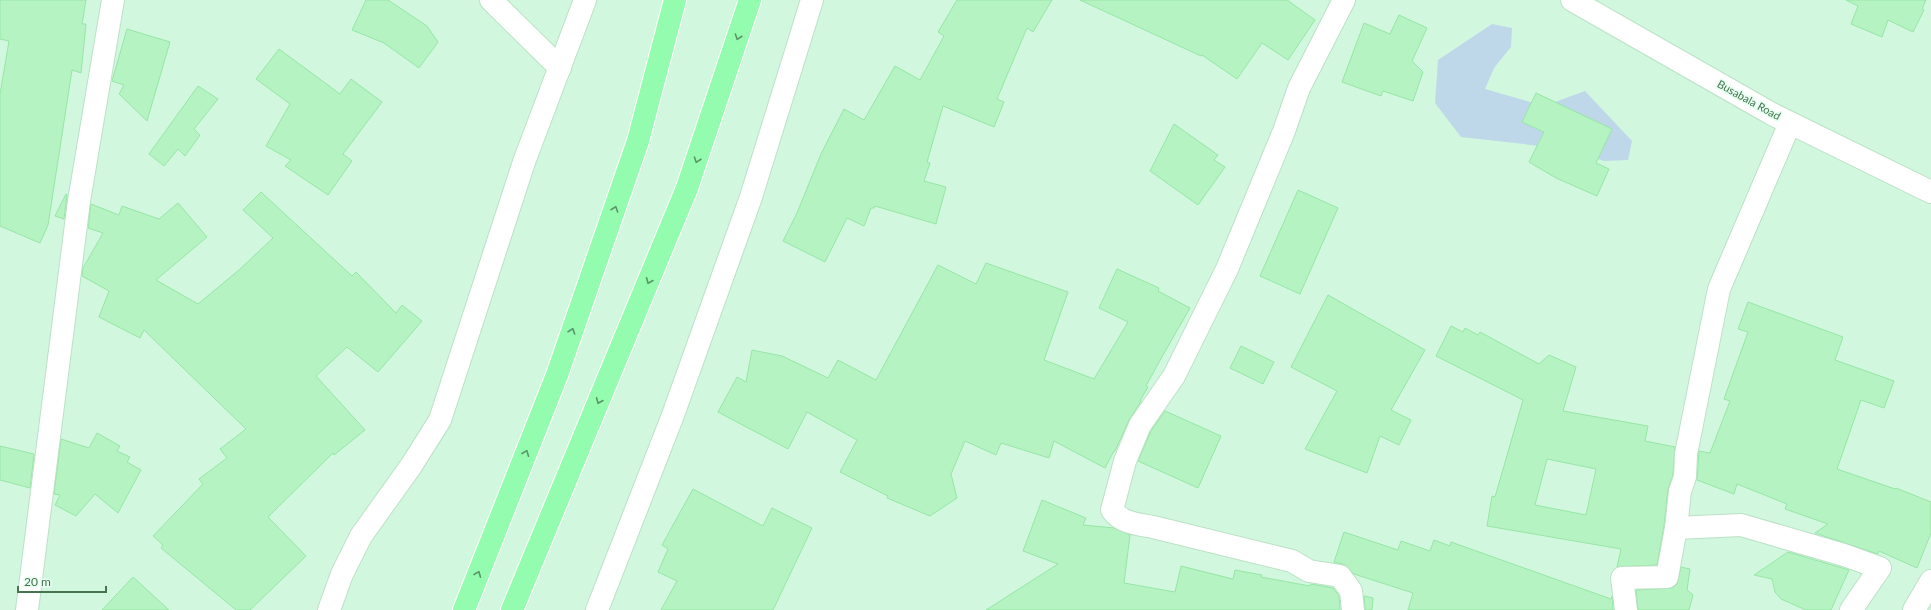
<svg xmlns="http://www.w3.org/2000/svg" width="1931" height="610" font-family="Lato,sans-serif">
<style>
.residential{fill:#d1f7df}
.green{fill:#bed8ea}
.building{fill:#b6f3c3;stroke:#96e6a5;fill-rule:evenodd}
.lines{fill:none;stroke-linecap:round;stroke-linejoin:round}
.minor-casing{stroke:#bbe1c6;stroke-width:24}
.tertiary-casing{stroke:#bbe1c6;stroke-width:24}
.trunk-casing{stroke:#fff;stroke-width:24}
.minor{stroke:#fff;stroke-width:22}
.tertiary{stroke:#fff;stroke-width:22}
.trunk{stroke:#94fcaf;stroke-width:22}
.oneway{stroke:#5a9666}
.labels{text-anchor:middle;stroke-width:3.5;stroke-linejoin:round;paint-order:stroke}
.street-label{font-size:11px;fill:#46744e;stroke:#e6fff1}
</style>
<rect width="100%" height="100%" fill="#dffdec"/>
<rect class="residential" x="0" y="0" width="1931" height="610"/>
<polygon class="green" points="1492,24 1512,28 1511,47 1494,68 1485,89 1544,106 1585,91 1632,141 1628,160 1604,161 1567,149 1461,137 1435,103 1438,60"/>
<g class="building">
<polygon points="0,0 86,0 82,24 86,24 81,73 72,70 48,225 40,243 0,226 0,94 9,41 0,39"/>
<polygon points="366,0 388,0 427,26 438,42 419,68 384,43 352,30"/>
<polygon points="957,0 1052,0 1033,32 1027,28 997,99 1004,102 994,127 943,106 927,162 930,163 924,181 946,187 936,224 875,206 874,208 871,208 864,226 847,218 825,262 783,241 797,213 821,154 844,109 864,120 895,66 920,80 944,36 938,32"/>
<polygon points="1080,0 1287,0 1315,20 1288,60 1262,43 1237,79 1202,55 1201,56"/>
<polygon points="1846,0 1926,0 1922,9 1924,10 1913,32 1888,20 1882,37 1851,24 1858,6"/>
<polygon points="1399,15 1427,28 1412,61 1423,72 1413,101 1383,91 1381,96 1342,82 1364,23 1390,34"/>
<polygon points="127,29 170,42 147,121 119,94 124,85 112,81"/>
<polygon points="279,49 340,94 351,79 382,102 343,154 352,161 328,195 285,166 291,160 266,146 290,104 256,79"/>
<polygon points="198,86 218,99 194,129 200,135 185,156 178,149 164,166 149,154"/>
<polygon points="1536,93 1612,129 1596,163 1609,169 1597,196 1556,178 1529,162 1544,132 1522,122"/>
<polygon points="1174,124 1218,155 1214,160 1225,167 1198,205 1150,171"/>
<polygon points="1298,190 1338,208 1300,294 1260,276"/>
<polygon points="261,192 352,276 356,272 396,313 402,305 422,321 378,372 347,347 316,376 365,430 334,455 333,453 268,517 306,556 250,610 236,610 161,548 163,545 153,536 203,484 199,479 227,458 220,449 246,429 144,330 140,338 99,317 109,291 82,276 83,268 103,233 88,228 91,204 119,215 122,206 159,219 178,203 207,237 156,280 198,304 239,270 273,238 243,210"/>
<polygon points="66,194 67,195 64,219 55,216"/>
<polygon points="986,263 1068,292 1044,360 1094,379 1128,322 1099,308 1117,269 1159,288 1158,291 1190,308 1163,355 1146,386 1148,387 1140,401 1141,401 1129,420 1115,451 1114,451 1105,468 1054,441 1049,458 1001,443 996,455 965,441 951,474 957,498 930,516 887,498 888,496 840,472 857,440 807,412 788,449 718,412 737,377 746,382 752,350 782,356 828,378 838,360 876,380 938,265 976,284"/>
<polygon points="1328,295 1425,350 1391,410 1411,420 1399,445 1380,436 1367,473 1305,449 1337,391 1291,367"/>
<polygon points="1748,302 1843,337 1835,360 1894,381 1884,408 1861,400 1837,469 1895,489 1896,488 1931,502 1931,533 1917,568 1879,551 1878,554 1815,533 1828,524 1785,509 1787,504 1737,484 1734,494 1697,480 1699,451 1710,453 1730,401 1724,399 1748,332 1738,329"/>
<path d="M1451 326 1463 332 1465 328 1478 335 1480 332 1539 364 1549 355 1576 367 1563 411 1648 426 1645 441 1675 447 1673 475 1668 489 1664 526 1657 565 1617 567 1621 549 1487 526 1492 496 1495 497 1523 400 1436 356ZM1547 459 1596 469 1586 515 1535 505Z"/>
<polygon points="1241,346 1274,362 1263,384 1230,368"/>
<polygon points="1165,411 1221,436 1198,488 1138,461 1151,431"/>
<polygon points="97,433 120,446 117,451 130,457 127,462 141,470 118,513 95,494 76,516 55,505 60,495 54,494 61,439 89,448"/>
<polygon points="0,446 34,454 30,488 0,480"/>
<polygon points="693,489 763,526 772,508 812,528 773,610 661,610 677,581 658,572 668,549 662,545"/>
<polygon points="1042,500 1086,518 1083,525 1114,528 1130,535 1124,583 1175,592 1181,566 1233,579 1235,570 1262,575 1261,577 1310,586 1311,584 1333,588 1339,596 1340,610 986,610 1058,564 1023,551"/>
<polygon points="1344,532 1398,550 1401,541 1430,551 1434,540 1450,546 1451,542 1611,599 1612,596 1613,610 1408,610 1413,593 1354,574 1343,564 1334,562"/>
<polygon points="1788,552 1849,570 1831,610 1806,610 1781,599 1775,592 1772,579 1754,575"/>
<polygon points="1681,567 1690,569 1687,590 1693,595 1689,610 1638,610 1636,590 1672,588 1677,584"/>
<polygon points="133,577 169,610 102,610"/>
<polygon points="1364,596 1373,598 1372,610 1365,610"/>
</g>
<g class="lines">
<g class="minor-casing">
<g id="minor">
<polyline points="491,0 560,68"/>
<path d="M1344 0 1299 88 1284 131 1227 269 1174 376 1140 425 1125 461 1112 510C1121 523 1137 524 1153 527L1292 561 1309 571 1340 576 1351 591 1353 610"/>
<polyline points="1676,528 1741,525 1844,555 1880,568 1851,610"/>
<polyline points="27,610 79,201 113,0"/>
<polyline points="329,610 342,574 361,536 411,466 440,420 524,162 585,0"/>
<polyline points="597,610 673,415 751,197 812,0"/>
<polyline points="1626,610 1622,578 1667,577 1676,528 1680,491 1685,477 1686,454 1719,289 1790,123"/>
<polyline points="1914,610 1931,581"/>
</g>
</g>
<g class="tertiary-casing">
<polyline id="tertiary" points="1572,0 1772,114 1931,192"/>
</g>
<g class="trunk-casing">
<g id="trunk">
<polyline points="464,610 557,375 638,141 675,0"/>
<polyline points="512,610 687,188 750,0"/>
</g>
</g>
<use href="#minor" class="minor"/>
<use href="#tertiary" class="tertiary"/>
<use href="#trunk" class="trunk"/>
</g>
<defs><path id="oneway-chevron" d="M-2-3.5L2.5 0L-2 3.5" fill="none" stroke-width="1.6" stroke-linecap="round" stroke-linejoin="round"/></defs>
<g class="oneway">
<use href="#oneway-chevron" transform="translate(738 37) rotate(109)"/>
<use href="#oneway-chevron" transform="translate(697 160) rotate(109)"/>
<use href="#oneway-chevron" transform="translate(615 209) rotate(-71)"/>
<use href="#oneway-chevron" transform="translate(649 281) rotate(113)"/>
<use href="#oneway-chevron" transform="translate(572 331) rotate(-71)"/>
<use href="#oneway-chevron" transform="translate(599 401) rotate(113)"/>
<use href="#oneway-chevron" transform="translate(526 453) rotate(-68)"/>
<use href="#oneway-chevron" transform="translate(478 574) rotate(-68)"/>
</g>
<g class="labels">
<g class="street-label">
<text transform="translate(1749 100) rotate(29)" y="4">Busabala Road</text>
</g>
</g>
<path d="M18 586v6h88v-6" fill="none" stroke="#46744e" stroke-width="2"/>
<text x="24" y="586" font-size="12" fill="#46744e" stroke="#e6fff1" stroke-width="3" paint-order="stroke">20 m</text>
</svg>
